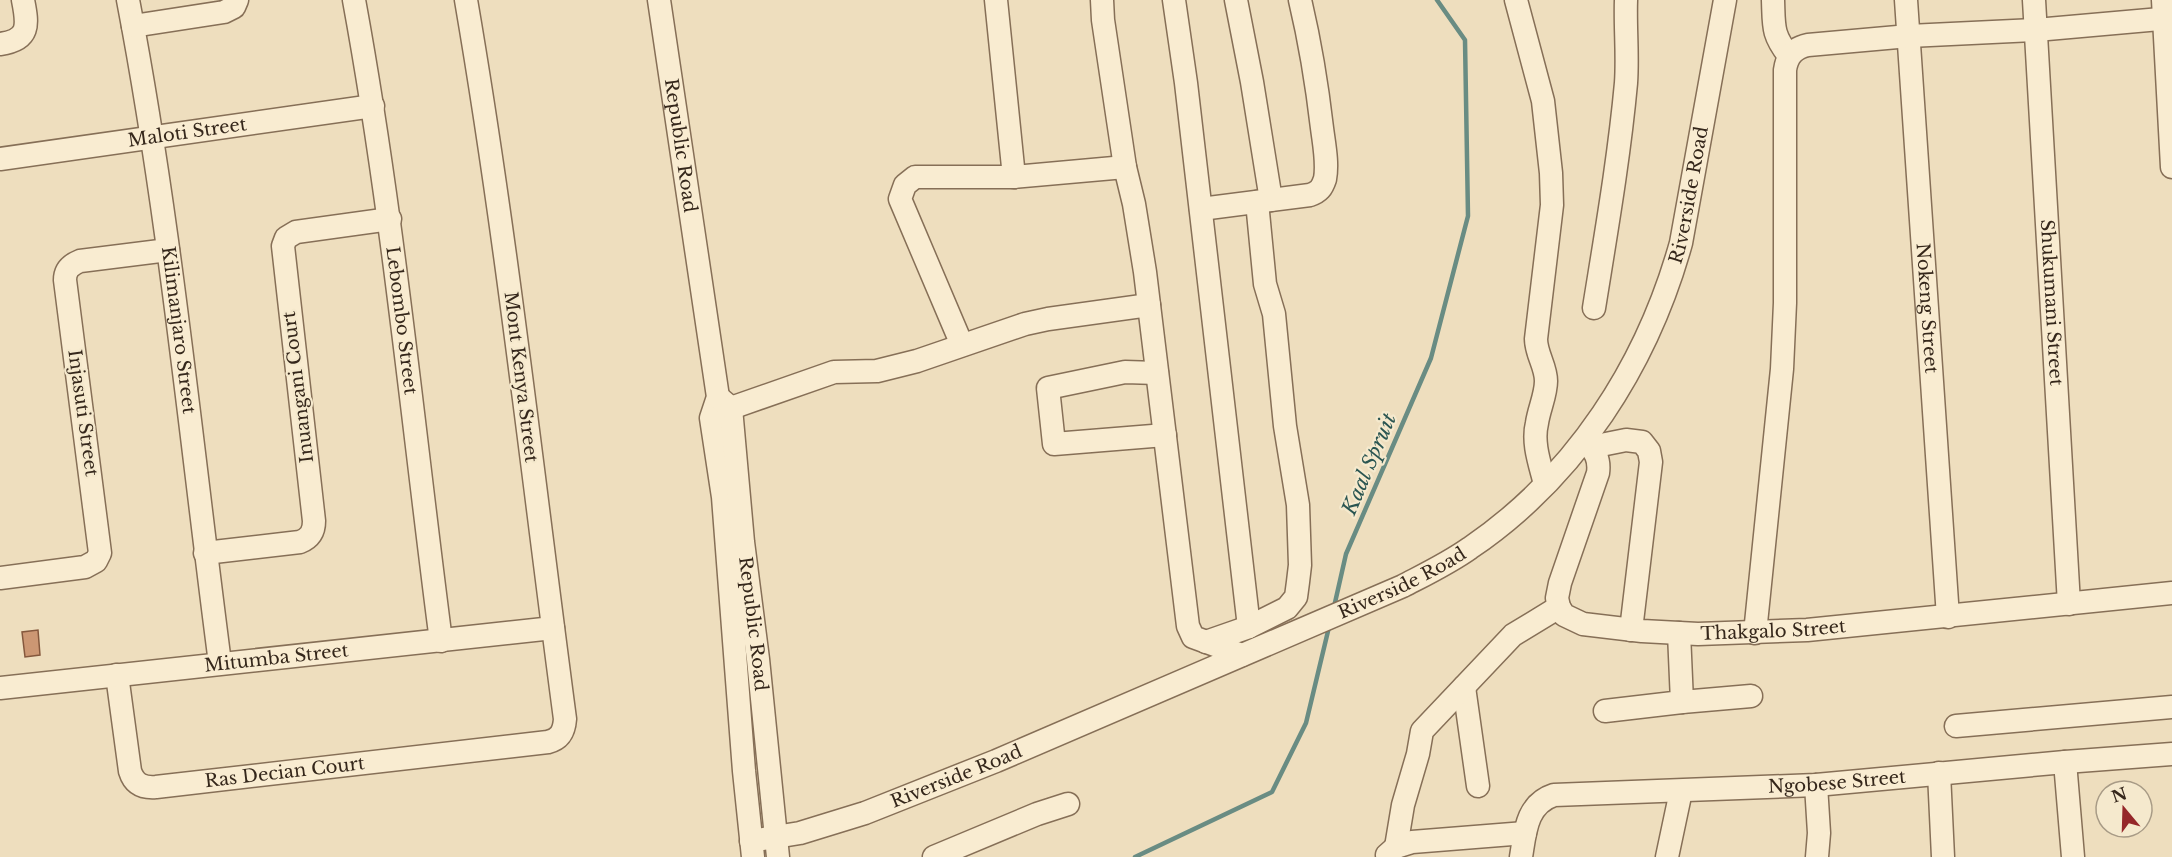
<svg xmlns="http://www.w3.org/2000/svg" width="2172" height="857" font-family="'Libre Baskerville',serif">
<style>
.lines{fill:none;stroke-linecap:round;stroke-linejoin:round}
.stream{stroke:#698c83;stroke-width:4.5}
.building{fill:#cc9773;stroke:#85583d;stroke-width:1.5}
.minor-casing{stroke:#866f57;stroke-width:25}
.minor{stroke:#f9ecd1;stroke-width:22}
.labels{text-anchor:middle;stroke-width:4.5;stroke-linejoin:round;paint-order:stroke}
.street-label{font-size:18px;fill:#35271b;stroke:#f5e9cd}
.water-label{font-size:20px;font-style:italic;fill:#2a5551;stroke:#f5e9cd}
</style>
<rect width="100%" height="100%" fill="#eedebe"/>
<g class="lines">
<g class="stream">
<polyline points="1334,607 1346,554 1431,358 1468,216 1465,40 1437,0"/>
<polyline points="1135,857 1272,792 1306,723 1329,627"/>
</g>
</g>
<polygon class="building" points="38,630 40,655 25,657 22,632"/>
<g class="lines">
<g class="minor-casing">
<g id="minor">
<path id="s1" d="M128 0C170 219 191 442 220 663"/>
<path id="s2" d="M354 0C393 212 413 427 441 641"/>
<path id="s3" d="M659 0 718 397 711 418 723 497 744 771 753 857"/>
<polyline points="1102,0 1103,20 1125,167 1134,204 1145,272 1188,626 1193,637 1242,655"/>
<polyline points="1174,0 1186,83 1249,627"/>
<polyline points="1236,0 1252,82 1271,200"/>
<path d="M1516 0 1543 101 1551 173 1552 205 1536 339C1536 354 1546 366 1546 381 1546 395 1539 409 1537 423 1532 443 1540 464 1545 484"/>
<path d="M1773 0C1774 27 1772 34 1789 56"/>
<path id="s4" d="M1906 0 1948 617"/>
<path id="s5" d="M2034 0 2069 604"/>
<polyline points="2163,0 2172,167"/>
<polyline points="133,26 224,12 234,7 237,0"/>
<path d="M0 44C30 40 28 25 23 0"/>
<path id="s6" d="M0 159 373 106"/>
<polyline points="1014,177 1125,167"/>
<path d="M1201 209 1310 195C1319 192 1322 188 1325 179 1328 163 1324 144 1322 128 1317 85 1310 42 1300 0"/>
<path d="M1594 308C1606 233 1619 159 1626 83 1628 55 1625 28 1626 0"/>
<polyline points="962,345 900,199 905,185 915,177 1014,177 996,0"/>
<polyline points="1157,373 1125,372 1048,388 1054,444 1165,435"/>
<path id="s7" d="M718 397 731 408 743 542 758 659 778 857"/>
<polyline points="731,408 834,372 877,371 917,361 1025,324 1048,319 1149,305"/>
<path id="s8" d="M1585 440C1595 451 1600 459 1598 473L1560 583 1557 598 1559 607 1564 615 1583 624 1642 631 1698 634 1807 630 2172 593"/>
<polyline points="1591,447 1626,440 1642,442 1649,451 1651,462 1631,630"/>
<path d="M205 553 300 542C310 538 314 532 314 521L283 246 286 238 296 232 390 219"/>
<path d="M0 578 85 567 96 561 100 553 65 280C65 270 70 265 80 261L168 250"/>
<path d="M1755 633 1782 369 1785 303V70C1787 56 1794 48 1808 45L1909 36 2036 30 2172 18"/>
<polyline points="1206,642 1249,627 1287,608 1296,597 1298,582 1300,565 1298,505 1285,426 1274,314 1265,284 1257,202"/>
<path id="s9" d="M117 675 130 771C134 784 143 788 156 787L548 742C560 739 564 732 565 719 533 479 507 239 466 0"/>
<polyline points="1464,687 1478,786"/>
<path id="s10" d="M0 688 553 628"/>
<polyline points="1682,702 1751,696"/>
<polyline points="1605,711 1682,702 1679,633"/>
<polyline points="1956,726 2172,707"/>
<polyline points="2065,762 2073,857"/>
<polyline points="1939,773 1943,857"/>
<polyline points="1816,785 1819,833 1817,857"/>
<path id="s11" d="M751 841 800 833 865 813 996 761 1403 586C1426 574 1449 563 1470 548 1576 476 1647 365 1681 243L1725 0"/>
<polyline points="1396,847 1403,805 1418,754 1422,731 1513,635 1559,607"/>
<polyline points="1387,855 1396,847 1412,842 1525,833"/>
<polyline points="934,857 1037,814 1068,804"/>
<path id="s12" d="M1521 857C1525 833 1526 804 1554 795L1816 785 2065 762 2172 754"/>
<polyline points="1667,857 1681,791"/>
</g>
</g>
<use href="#minor" class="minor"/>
</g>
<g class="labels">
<g class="street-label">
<text dy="6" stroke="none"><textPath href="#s6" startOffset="189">Maloti Street</textPath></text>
<text dy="6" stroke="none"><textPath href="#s3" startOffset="147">Republic Road</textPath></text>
<text dy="6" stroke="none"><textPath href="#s11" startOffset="1206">Riverside Road</textPath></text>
<text dy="6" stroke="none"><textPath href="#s5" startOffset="303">Shukumani Street</textPath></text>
<text dy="6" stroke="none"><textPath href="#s4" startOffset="309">Nokeng Street</textPath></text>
<text dy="6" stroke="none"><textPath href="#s2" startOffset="324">Lebombo Street</textPath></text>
<text dy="6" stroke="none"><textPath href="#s1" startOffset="334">Kilimanjaro Street</textPath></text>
<text transform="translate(521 377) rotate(83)" y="6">Mont Kenya Street</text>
<text transform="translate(298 387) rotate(-97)" y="6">Inuangani Court</text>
<text transform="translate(83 413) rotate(82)" y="6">Injasuti Street</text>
<text dy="6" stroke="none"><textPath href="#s11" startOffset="702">Riverside Road</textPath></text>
<text dy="6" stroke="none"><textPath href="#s7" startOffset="234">Republic Road</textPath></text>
<text dy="6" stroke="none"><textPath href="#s8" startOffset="399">Thakgalo Street</textPath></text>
<text dy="6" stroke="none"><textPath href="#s10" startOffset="278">Mitumba Street</textPath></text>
<text dy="6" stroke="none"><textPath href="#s9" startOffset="260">Ras Decian Court</textPath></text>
<text dy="6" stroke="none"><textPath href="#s11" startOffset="216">Riverside Road</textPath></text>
<text dy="6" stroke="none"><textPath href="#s12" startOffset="358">Ngobese Street</textPath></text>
</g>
<g class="water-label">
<text transform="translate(1369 464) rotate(-67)" y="7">Kaal Spruit</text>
</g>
</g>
<g transform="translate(2124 809) rotate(341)"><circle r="28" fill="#f5e9cd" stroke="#a89b86" stroke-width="1.5"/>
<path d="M0-4.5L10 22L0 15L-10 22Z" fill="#952729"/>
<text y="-9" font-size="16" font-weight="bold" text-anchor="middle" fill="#35271b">N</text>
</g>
</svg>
